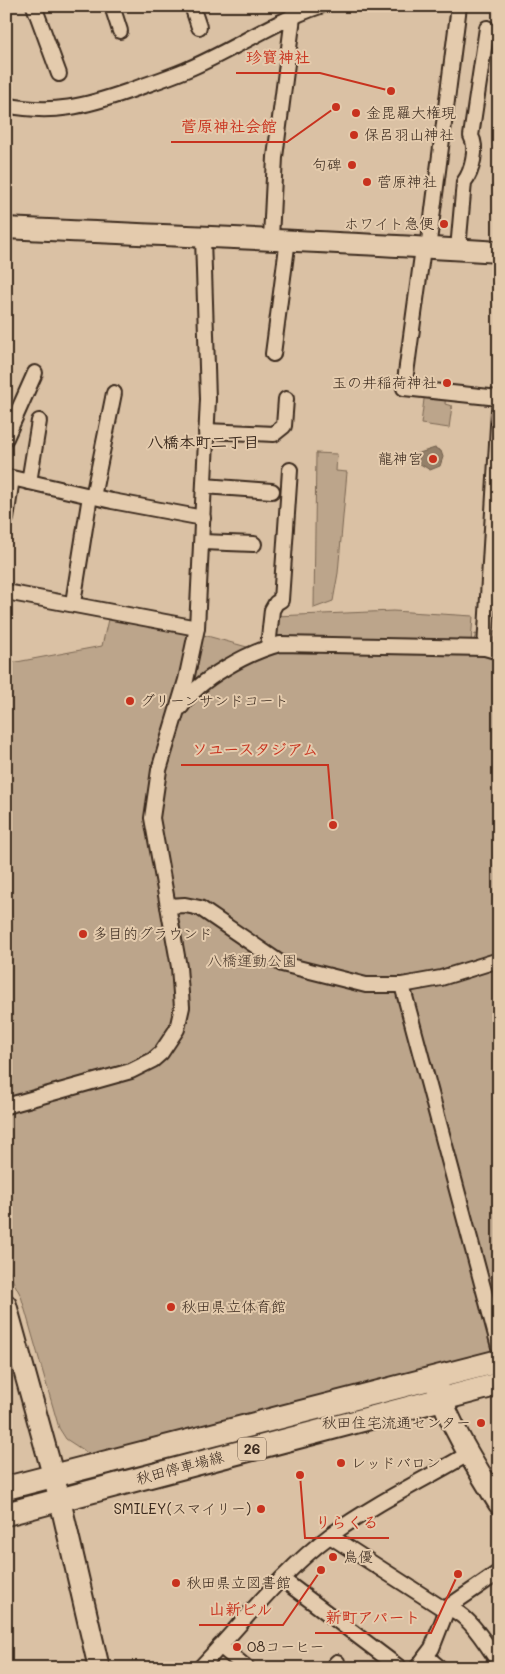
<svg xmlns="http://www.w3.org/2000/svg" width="505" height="1674" font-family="Mali,'Klee One',sans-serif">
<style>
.green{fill:#bca58b;stroke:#7c6854}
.water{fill:#948069;stroke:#705e4b}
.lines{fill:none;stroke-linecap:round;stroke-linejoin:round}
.street-casing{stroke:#3b2a1e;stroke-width:18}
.secondary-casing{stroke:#3b2a1e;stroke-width:24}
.primary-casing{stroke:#3b2a1e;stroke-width:26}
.street{stroke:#e4cbad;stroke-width:14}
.secondary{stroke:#e4cbad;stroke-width:20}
.primary{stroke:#e4cbad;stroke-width:22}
.poi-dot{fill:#c8321e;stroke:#e4cbad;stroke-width:2}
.labels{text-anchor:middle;stroke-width:4;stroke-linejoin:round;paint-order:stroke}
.shield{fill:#e4cbad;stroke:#6e5a49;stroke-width:1}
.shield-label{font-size:14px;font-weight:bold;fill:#3b2a1e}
.poi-label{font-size:15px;fill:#3b2a1e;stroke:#e4cbad;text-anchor:start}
.park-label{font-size:15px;fill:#4e3c2e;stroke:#e4cbad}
.street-label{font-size:15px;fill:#3b2a1e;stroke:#e4cbad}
.neighbourhood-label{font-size:16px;font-weight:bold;fill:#3b2a1e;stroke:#e4cbad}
.leader{fill:none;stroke:#c8321e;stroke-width:2}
.callout-dot{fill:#c8321e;stroke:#e4cbad;stroke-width:2}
.callout-label{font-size:16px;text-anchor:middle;font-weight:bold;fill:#c8321e;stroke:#e4cbad;stroke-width:4;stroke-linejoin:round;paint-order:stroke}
</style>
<rect width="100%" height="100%" fill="#dac1a4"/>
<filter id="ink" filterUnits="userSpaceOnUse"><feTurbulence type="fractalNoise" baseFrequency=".02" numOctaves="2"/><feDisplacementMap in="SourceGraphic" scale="10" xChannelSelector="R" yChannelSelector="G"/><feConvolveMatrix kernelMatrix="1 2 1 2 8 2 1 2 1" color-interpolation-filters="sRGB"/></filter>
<g filter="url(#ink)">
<g class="green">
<polygon points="425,391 446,394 445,404 452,406 449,428 421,424"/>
<polygon points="316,453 337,454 336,471 347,472 338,573 333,601 314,608"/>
<polygon points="393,611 473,616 471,643 274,638 275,616"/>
<polygon points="109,615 200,634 247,647 267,640 474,644 475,634 499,638 499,1349 92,1456 66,1439 59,1428 21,1296 13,1281 6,1257 6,664 102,646"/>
</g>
<polygon class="water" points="435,448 441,451 443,457 440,466 430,470 417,462 416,454"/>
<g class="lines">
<g class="street-casing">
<g id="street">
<polyline points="34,6 59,74"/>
<polyline points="112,6 120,31"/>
<polyline points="192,6 199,27"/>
<path d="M6 105C52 115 86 106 129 91 148 84 167 78 186 70 232 51 272 22 320 6"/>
<polyline points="271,238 275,157 294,9"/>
<polyline points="423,248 404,388 499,398"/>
<polyline points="428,249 459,6"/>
<path d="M458 249 464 182C472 172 478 148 471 136L487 28"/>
<polyline points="273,354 288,239"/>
<polyline points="206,431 274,434 284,426 286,399"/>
<polyline points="6,438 35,373"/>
<polyline points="29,482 39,421"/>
<polyline points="204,486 272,491"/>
<polyline points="93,497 114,393"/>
<polyline points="6,519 12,478 112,501 203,518"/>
<polyline points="202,542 254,544"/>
<polyline points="6,592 197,628"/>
<polyline points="73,603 90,496"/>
<polyline points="268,647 272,610 276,603 281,600 290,470"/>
<polyline points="485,648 499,409"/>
<path d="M181 707C198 679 249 652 280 644L485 648 499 652"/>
<polyline points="168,906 185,905 200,908 282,964 366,985 402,985 441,978 499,960"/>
<polyline points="402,985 499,1347"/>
<polyline points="6,1106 131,1071 153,1060 161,1053 177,1029 182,1007 179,967 152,818 159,770 186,680 197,628 208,399 203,238"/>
<path d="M330 1536 442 1608C465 1606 487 1646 499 1663"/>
<polyline points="282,1579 400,1668"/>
<polyline points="220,1646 247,1668"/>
<polyline points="426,1656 440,1668"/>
<path d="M200 1668C241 1625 283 1570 331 1535 374 1504 422 1481 468 1454"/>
<polyline points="332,1668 337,1662"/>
<polyline points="417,1668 432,1648 448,1607 499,1572"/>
</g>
</g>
<g class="secondary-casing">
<g id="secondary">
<path d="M6 228C171 236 335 241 499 252"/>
<polyline points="6,1305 60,1500 99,1668"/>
<path d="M436 1384C451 1428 475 1465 499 1504"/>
</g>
</g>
<g class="primary-casing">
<g id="primary">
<polyline points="6,1488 499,1361"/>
<polyline points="6,1514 499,1384"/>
</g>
</g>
<use href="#street" class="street"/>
<use href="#secondary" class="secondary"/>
<use href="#primary" class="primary"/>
</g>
</g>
<g class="poi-dot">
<circle cx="356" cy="113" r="5"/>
<circle cx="354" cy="135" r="5"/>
<circle cx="352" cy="165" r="5"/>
<circle cx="367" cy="182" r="5"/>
<circle cx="444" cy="224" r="5"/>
<circle cx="447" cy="383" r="5"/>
<circle cx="433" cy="459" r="5"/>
<circle cx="130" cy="701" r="5"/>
<circle cx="83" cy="934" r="5"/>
<circle cx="171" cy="1307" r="5"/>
<circle cx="481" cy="1423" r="5"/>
<circle cx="341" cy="1463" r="5"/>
<circle cx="261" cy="1509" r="5"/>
<circle cx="333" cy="1557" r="5"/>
<circle cx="176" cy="1583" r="5"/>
<circle cx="237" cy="1647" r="5"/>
</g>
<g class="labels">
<rect class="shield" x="238" y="1437.5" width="28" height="23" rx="4"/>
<g class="shield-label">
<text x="252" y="1454">26</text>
</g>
<g class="poi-label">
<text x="366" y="118">金毘羅大権現</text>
<text x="364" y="140">保呂羽山神社</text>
<text x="342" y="170" text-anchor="end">句碑</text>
<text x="377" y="187">菅原神社</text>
<text x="434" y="229" text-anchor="end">ホワイト急便</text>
<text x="437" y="388" text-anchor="end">玉の井稲荷神社</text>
<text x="423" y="464" text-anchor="end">龍神宮</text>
<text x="140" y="706">グリーンサンドコート</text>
<text x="93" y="939">多目的グラウンド</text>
<text x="181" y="1312">秋田県立体育館</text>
<text x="471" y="1428" text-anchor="end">秋田住宅流通センター</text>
<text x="351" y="1468">レッドバロン</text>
<text x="251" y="1514" text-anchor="end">SMILEY(スマイリー)</text>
<text x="343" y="1562">鳥優</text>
<text x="186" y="1588">秋田県立図書館</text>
<text x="247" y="1652">08コーヒー</text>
</g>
<g class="park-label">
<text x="252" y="966">八橋運動公園</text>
</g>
<g class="street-label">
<text transform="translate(180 1468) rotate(-15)" y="5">秋田停車場線</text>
</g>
<g class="neighbourhood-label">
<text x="203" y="448">八橋本町二丁目</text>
</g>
</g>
<path class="leader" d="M391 91L320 73H236M336 107L287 142H171M333 825L328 765H181M300 1475L305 1538H389M321 1570L283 1625H199M458 1574L431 1633H315"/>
<g class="callout-dot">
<circle cx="391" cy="91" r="5"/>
<circle cx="336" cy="107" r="5"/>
<circle cx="333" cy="825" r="5"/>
<circle cx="300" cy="1475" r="5"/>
<circle cx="321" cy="1570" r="5"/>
<circle cx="458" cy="1574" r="5"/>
</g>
<g class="callout-label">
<text x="278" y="63">珍寳神社</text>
<text x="229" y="132">菅原神社会館</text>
<text x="255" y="755">ソユースタジアム</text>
<text x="347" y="1528">りらくる</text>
<text x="241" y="1615">山新ビル</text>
<text x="373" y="1623">新町アパート</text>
</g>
<rect width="505" height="1674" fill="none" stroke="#e4cbad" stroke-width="25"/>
<rect x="12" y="12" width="480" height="1649" fill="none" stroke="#3b2a1e" stroke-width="2" filter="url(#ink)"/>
</svg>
